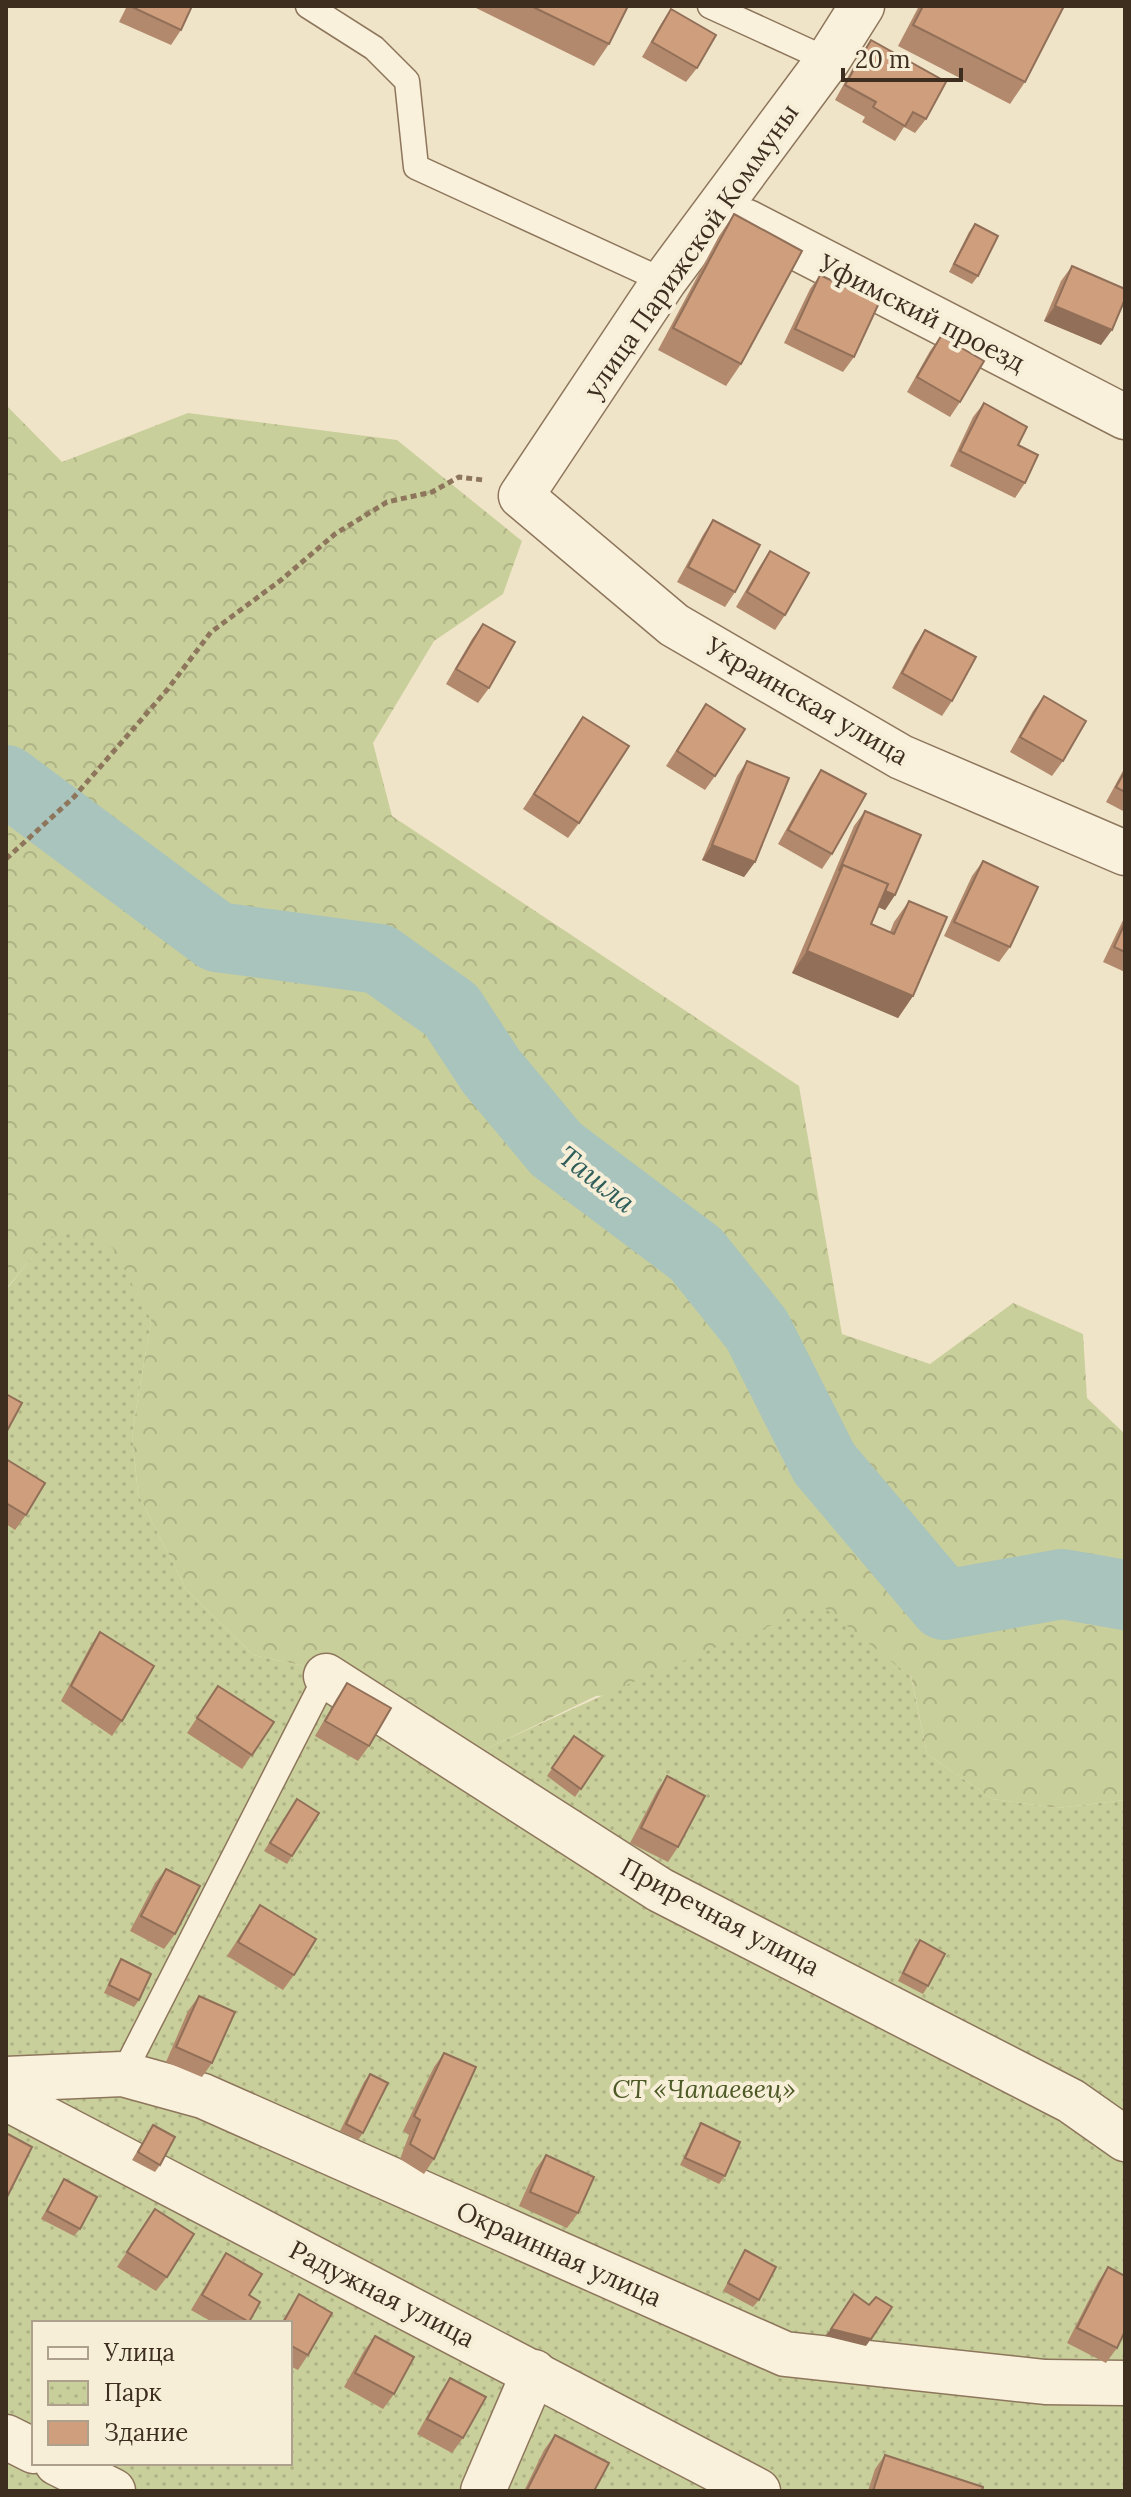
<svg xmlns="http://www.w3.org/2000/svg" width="1131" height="2497" font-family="Lora,serif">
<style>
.forest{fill:url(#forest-crowns)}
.park{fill:url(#park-dots);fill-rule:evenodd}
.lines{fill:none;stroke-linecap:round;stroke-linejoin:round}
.river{stroke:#a9c4bc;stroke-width:70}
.service-casing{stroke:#8d765c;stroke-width:27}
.minor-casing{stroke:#8d765c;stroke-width:47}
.path{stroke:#8d765c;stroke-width:5;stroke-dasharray:6 4;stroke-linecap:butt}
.service{stroke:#faf1dc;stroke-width:24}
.minor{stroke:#faf1dc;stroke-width:44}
.wall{fill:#b2896c}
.shaded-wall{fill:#916f58}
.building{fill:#cf9f7d;stroke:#916f58;stroke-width:2}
.labels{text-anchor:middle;stroke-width:8;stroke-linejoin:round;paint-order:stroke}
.street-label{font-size:26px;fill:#3d2e20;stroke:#f7eed8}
.park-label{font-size:26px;font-style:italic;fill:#4d5a26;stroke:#f7eed8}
.water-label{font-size:28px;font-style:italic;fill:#2f5d5a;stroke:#f7eed8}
</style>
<defs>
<pattern id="forest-crowns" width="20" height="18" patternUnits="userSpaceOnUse" patternTransform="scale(2)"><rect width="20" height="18" fill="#c9cf9b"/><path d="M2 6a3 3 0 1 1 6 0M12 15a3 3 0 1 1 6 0" fill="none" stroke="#aeb285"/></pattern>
<pattern id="park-dots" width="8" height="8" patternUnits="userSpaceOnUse" patternTransform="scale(2)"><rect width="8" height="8" fill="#c9cf9b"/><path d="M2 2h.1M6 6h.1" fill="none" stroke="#aeb285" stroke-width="1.8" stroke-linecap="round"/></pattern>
</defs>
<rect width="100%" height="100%" fill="#f0e4c8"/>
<polygon class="forest" points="6,405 62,462 188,413 397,440 522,541 503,594 434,641 373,743 392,816 799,1086 842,1334 930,1364 1013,1303 1083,1334 1087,1398 1125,1434 1125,1800 1057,1808 992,1799 927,1754 911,1676 596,1696 476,1754 323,1670 253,1655 186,1589 138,1494 132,1434 151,1320 48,1238 6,1289"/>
<path class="park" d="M73 1233 113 1248 151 1320 132 1434 138 1494 186 1589 253 1655 323 1670 476 1754C590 1699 704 1650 822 1606L911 1677 927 1754 992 1799 1057 1808 1125 1800V2491H6V1290L47 1238ZM34 2323H290V2463H34Z"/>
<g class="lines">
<polyline class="river" points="6,780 217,937 379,959 451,1010 491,1071 556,1149 696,1254 757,1330 824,1463 944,1605 1062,1584 1125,1595"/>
<g class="service-casing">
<g id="service">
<polyline points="308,6 374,48 407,81 416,167 664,281"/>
<polyline points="710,6 828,60"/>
<polyline points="123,2074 326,1676"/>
</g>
</g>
<g class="minor-casing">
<g id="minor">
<polyline points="862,6 828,60 664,281 521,496 674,625 901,757 1125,853"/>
<polyline points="747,222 1125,417"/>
<polyline points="326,1676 660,1890 1071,2101 1125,2139"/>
<polyline points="6,2079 123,2074 203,2096 785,2354 1045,2382 1125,2383"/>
<polyline points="6,2098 758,2491"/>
<polyline points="6,2437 34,2451"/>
<polyline points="57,2463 113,2491"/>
<polyline points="483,2491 534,2372"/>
</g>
</g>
<polyline class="path" points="6,859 74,797 167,690 211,632 281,580 335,534 387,502 432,492 459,477 483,480"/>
<use href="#service" class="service"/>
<use href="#minor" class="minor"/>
</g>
<g class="wall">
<polygon points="127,6 192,6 181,30 171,45 119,22"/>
<polygon points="472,6 628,6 609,44 594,66"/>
<polygon points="919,6 1064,6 1025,82 1010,104 898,46"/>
<polygon points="671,9 697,68 686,82 642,57 661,24"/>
<polygon points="871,40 926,119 915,133 904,127 895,141 862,122 865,117 835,100 860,55"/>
<polygon points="734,214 741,364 726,386 658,350 719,236"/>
<polygon points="975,224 978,276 972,284 949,272 969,232"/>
<polygon points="1072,266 1101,345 1044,321 1061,281"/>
<polygon points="820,275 854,357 843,372 784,343 810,289"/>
<polygon points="941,336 960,402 950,417 907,392 930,351"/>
<polygon points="984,403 1018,445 1025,483 1015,498 950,466 973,417"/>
<polygon points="713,520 735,592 725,607 677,582 703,535"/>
<polygon points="770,551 785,615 775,630 736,607 760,566"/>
<polygon points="483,624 489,688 478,703 446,684 472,639"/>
<polygon points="925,630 952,701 942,716 892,688 915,645"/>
<polygon points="1044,696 1063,761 1052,776 1010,752 1033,711"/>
<polygon points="706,704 715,776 705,790 666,766"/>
<polygon points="583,717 579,823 568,838 523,809"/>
<polygon points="747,761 755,862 744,877 702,860 737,776"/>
<polygon points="1125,767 1125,812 1106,802"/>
<polygon points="821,770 832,854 822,869 778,844 811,785"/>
<polygon points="865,811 895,895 885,910 878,907 871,924 890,932 894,922 909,901 913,996 898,1018 792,973 854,826"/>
<polygon points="983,861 1010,947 999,962 944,936 972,876"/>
<polygon points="1125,916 1125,972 1103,962"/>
<polygon points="6,1459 26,1515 15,1530 6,1524"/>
<polygon points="100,1632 122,1721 112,1736 61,1701 90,1647"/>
<polygon points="347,1683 369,1746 358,1761 315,1736 337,1698"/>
<polygon points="218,1686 274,1722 242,1769 187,1733"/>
<polygon points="574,1736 603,1756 575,1797 547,1776"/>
<polygon points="667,1776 678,1847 668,1862 630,1843 657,1791"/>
<polygon points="292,1807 292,1856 287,1864 264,1851"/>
<polygon points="166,1869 175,1934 164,1949 130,1931 155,1883"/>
<polygon points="260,1905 294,1975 283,1990 227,1956"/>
<polygon points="920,1940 928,1986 923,1994 898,1981 914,1948"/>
<polygon points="121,1959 139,2000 134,2007 104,1993 116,1967"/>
<polygon points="199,1996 212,2063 202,2077 166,2062 188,2011"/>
<polygon points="444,2053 434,2159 424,2174 400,2159 409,2135 403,2131 434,2067"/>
<polygon points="370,2074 363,2133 358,2140 340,2131 364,2082"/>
<polygon points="701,2123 725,2176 719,2184 680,2165 696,2131"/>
<polygon points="153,2125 160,2165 155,2172 132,2160"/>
<polygon points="546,2155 578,2213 567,2228 519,2206 535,2170"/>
<polygon points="64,2179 80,2229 74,2236 41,2219"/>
<polygon points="155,2209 167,2277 156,2291 117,2267"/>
<polygon points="745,2250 759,2300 753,2307 723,2291"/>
<polygon points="226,2253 249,2295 260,2302 248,2323 214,2323 191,2310 216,2268"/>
<polygon points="1108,2267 1117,2348 1106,2363 1067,2343 1098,2282"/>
<polygon points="299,2294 308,2355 298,2370 290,2366 290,2323 281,2323"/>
<polygon points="375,2336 394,2394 383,2409 344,2387 364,2351"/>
<polygon points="450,2378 463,2438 452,2453 417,2434 440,2393"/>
<polygon points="555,2435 594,2491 524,2491 544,2450"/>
<polygon points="885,2455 982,2491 868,2491 875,2469"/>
</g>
<g class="shaded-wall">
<polygon points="1055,306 1112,330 1101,345 1044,321"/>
<polygon points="712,845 755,862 744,877 702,860"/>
<polygon points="840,872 895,895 885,910 834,888"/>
<polygon points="807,951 913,996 898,1018 792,973"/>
<polygon points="831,2329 871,2339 866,2346 825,2336"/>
</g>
<g class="building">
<polygon points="130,6 192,6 181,30"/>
<polygon points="531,6 628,6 609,44"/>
<polygon points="923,6 1064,6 1025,82 913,25"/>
<polygon points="671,9 716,35 697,68 652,42"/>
<polygon points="871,40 946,82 926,119 913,112 905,126 873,107 876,102 845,85"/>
<polygon points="734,214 802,251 741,364 673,328"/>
<polygon points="975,224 998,236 978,276 954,264"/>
<polygon points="1072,266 1125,289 1125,299 1112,330 1055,306"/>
<polygon points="820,275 879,303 854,357 795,329"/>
<polygon points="941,336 984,361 960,402 917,377"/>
<polygon points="984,403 1027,427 1018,445 1038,455 1025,483 960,451"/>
<polygon points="713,520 760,545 735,592 688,567"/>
<polygon points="770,551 809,573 785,615 747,592"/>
<polygon points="483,624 515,642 489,688 456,669"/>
<polygon points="925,630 976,657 952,701 902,673"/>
<polygon points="1044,696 1086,721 1063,761 1020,737"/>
<polygon points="706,704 745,729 715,776 677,751"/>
<polygon points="583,717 629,746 579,823 534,794"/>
<polygon points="747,761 789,778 755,862 712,845"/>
<polygon points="821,770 866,794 832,854 788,830"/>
<polygon points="1125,771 1125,792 1116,787"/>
<polygon points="865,811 921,835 895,895 885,891 888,884 843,865 839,871"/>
<polygon points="983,861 1038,887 1010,947 954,922"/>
<polygon points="843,865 888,884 871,924 894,934 909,901 947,917 913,996 807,951"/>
<polygon points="1125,923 1125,952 1114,947"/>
<polygon points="6,1394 22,1403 8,1429 6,1427"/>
<polygon points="6,1459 45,1483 26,1515 6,1503"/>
<polygon points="100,1632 154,1666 122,1721 71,1686"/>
<polygon points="347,1683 391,1708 369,1746 325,1721"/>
<polygon points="218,1686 274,1722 252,1755 197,1718"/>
<polygon points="574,1736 603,1756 581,1789 552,1768"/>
<polygon points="667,1776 705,1796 678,1847 641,1828"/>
<polygon points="297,1799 319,1813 292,1856 270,1843"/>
<polygon points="166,1869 200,1886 175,1934 141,1916"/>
<polygon points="260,1905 316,1939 294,1975 238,1942"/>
<polygon points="920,1940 945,1954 928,1986 903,1973"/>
<polygon points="121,1959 151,1974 139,2000 109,1985"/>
<polygon points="199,1996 235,2012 212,2063 176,2047"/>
<polygon points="444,2053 476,2067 434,2159 410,2144 420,2120 414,2116"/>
<polygon points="370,2074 388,2083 363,2133 346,2124"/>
<polygon points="701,2123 740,2142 725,2176 685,2158"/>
<polygon points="153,2125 175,2137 160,2165 138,2152"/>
<polygon points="6,2133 32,2147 6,2199"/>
<polygon points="546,2155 594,2177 578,2213 530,2192"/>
<polygon points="64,2179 97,2197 80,2229 47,2211"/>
<polygon points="155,2209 194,2234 167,2277 127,2252"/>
<polygon points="745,2250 776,2267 759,2300 728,2283"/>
<polygon points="226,2253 262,2274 249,2295 260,2302 249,2322 202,2295"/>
<polygon points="1108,2267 1125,2276 1125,2331 1117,2348 1077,2328"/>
<polygon points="299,2294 332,2313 308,2355 290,2345 290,2323 283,2323"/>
<polygon points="854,2294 869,2305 876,2297 892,2307 871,2339 831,2329"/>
<polygon points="375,2336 414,2357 394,2394 355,2373"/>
<polygon points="450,2378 486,2397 463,2438 427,2419"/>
<polygon points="555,2435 609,2463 594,2491 530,2491 527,2490"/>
<polygon points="885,2455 983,2487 982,2491 873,2491"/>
</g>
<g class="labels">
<g class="street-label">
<text transform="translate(691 251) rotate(-55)" y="9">улица Парижской Коммуны</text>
<text transform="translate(922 313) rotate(27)" y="9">Уфимский проезд</text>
<text transform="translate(807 701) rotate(30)" y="9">Украинская улица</text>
<text transform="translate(720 1917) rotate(28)" y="9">Приречная улица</text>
<text transform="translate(559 2254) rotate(24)" y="9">Окраинная улица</text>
<text transform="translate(382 2294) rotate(27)" y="9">Радужная улица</text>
</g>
<g class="park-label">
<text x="704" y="2098">СТ «Чапаевец»</text>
</g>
<g class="water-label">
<text transform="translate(597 1179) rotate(38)" y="10">Ташла</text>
</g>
</g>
<rect width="1131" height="2497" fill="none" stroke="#3d2e20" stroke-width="16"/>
<rect x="32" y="2321" width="260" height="144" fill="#f7eed8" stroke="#ada18e" stroke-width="2"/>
<rect x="48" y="2347" width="40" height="12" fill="#faf1dc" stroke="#ada18e" stroke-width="2"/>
<text x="104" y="2361" font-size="24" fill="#3d2e20">Улица</text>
<rect x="48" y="2381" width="40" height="24" fill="url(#park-dots)" stroke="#ada18e" stroke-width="2"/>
<text x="104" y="2401" font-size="24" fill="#3d2e20">Парк</text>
<rect x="48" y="2421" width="40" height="24" fill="#cf9f7d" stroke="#ada18e" stroke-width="2"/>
<text x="104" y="2441" font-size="24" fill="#3d2e20">Здание</text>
<path d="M843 68v12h118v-12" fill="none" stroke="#3d2e20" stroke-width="4"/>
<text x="855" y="68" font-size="24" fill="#3d2e20" stroke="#f7eed8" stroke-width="6" paint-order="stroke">20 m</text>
</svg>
